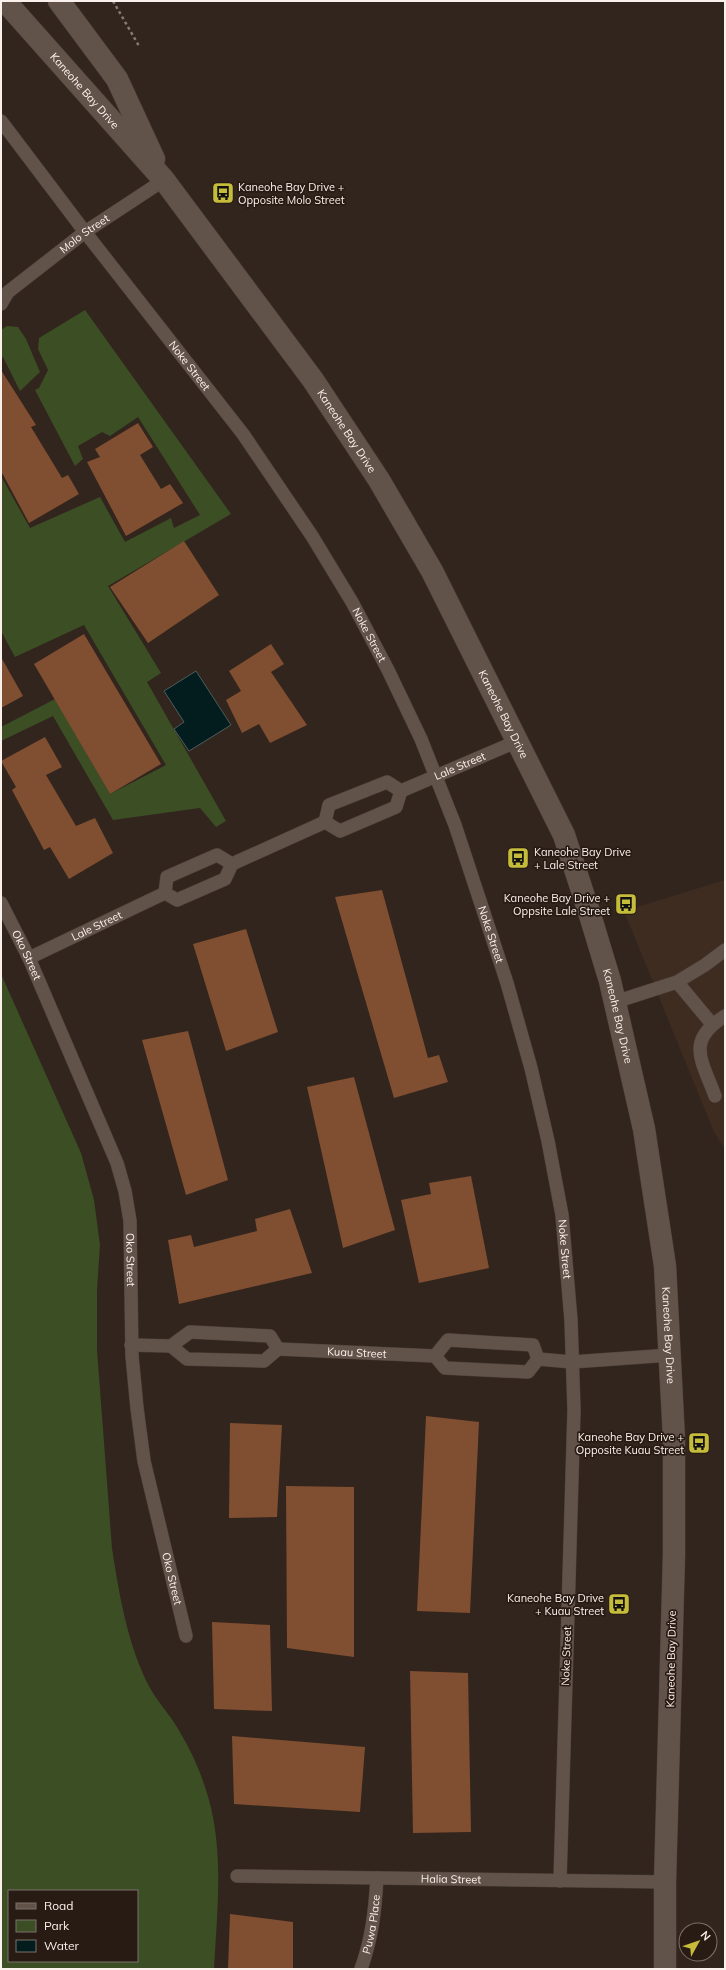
<svg xmlns="http://www.w3.org/2000/svg" width="726" height="1970" font-family="Mulish,sans-serif">
<style>
.built{fill:#3f2c21}
.green{fill:#3b4e24;fill-rule:evenodd}
.water{fill:#031d1f;stroke:#4d5d5c}
.building{fill:#804e30}
.lines{fill:none;stroke-linecap:round;stroke-linejoin:round}
.lane-casing{stroke:#4b4039;stroke-width:14}
.secondary-casing{stroke:#4b4039;stroke-width:23}
.path{stroke:#857972;stroke-width:2.5;stroke-dasharray:3 3;stroke-linecap:butt}
.lane{stroke:#61524a;stroke-width:13}
.secondary{stroke:#61524a;stroke-width:22}
.labels{text-anchor:middle;stroke-width:3.5;stroke-linejoin:round;paint-order:stroke}
.street-label{font-size:11px;fill:#fbf1ec;stroke:#281b14}
.poi-label{font-size:11px;fill:#fbf1ec;stroke:#281b14;text-anchor:end}
</style>
<rect width="100%" height="100%" fill="#32251d"/>
<polygon class="built" points="725,880 725,1149 714,1132 624,911"/>
<g class="green">
<polygon points="85,310 231,514 108,586 161,673 147,682 226,821 216,827 200,808 113,820 53,716 1,741 1,727 55,699 110,794 166,765 84,625 15,657 1,631 1,476 30,528 100,497 125,542 171,518 174,528 200,515 138,417 110,436 102,432 78,446 83,459 75,466 35,390 39,388 48,370 38,349 39,338"/>
<polygon points="7,326 18,327 26,339 40,372 20,391 3,357 1,358 1,330"/>
<path d="M1 974 81 1153 94 1200 100 1245 97 1290V1350L112 1548C119 1594 128 1647 150 1688 156 1699 164 1708 171 1718 188 1743 201 1771 209 1800 224 1855 217 1912 214 1969H1ZM9 1891H137V1961H9Z"/>
</g>
<polygon class="water" points="196,671 231,725 189,751 174,729 184,722 164,691"/>
<g class="building">
<polygon points="1,370 36,425 31,427 62,478 68,475 79,494 29,523 1,471"/>
<polygon points="138,423 153,447 140,455 161,489 170,484 183,503 126,536 87,462 100,457 95,449"/>
<polygon points="184,541 219,595 148,643 110,587"/>
<polygon points="84,634 161,764 110,794 34,664"/>
<polygon points="271,644 284,664 271,672 307,725 270,743 259,724 242,733 226,700 241,691 229,671"/>
<polygon points="1,657 23,696 1,708"/>
<polygon points="45,737 62,767 46,775 76,826 95,818 113,853 69,879 50,847 44,850 12,790 16,787 1,761"/>
<polygon points="382,890 428,1058 439,1055 448,1082 394,1098 335,897"/>
<polygon points="246,929 278,1032 226,1051 193,944"/>
<polygon points="188,1031 228,1180 186,1195 142,1040"/>
<polygon points="354,1077 395,1230 343,1248 307,1087"/>
<polygon points="471,1176 489,1268 419,1283 401,1200 431,1194 429,1183"/>
<polygon points="290,1209 312,1273 179,1304 168,1240 191,1235 194,1247 257,1231 255,1219"/>
<polygon points="426,1416 479,1422 470,1613 417,1611"/>
<polygon points="230,1423 282,1425 277,1517 229,1518"/>
<polygon points="286,1486 354,1487 354,1657 287,1648"/>
<polygon points="212,1622 270,1625 272,1711 214,1709"/>
<polygon points="410,1671 468,1673 471,1832 413,1833"/>
<polygon points="232,1736 365,1747 360,1812 234,1804"/>
<polygon points="230,1914 293,1922 293,1969 228,1969"/>
</g>
<g class="lines">
<g class="lane-casing">
<g id="lane">
<path id="s1" d="M1 121 85 232 243 434 312 536 352 602 388 670 421 739 455 825 507 983 531 1068 548 1141 562 1215 571 1320 574 1410 560 1881"/>
<path id="s2" d="M1 304 8 292 85 232 164 180"/>
<path id="s3" d="M325 822 340 831 396 807 401 791 518 741"/>
<polyline points="325,822 329,805 387,782 401,791"/>
<polyline points="165,893 177,900 225,879 232,864 325,822"/>
<polyline points="165,893 167,877 217,855 232,864"/>
<path id="s4" d="M1 903 29 958 117 1163 125 1191 130 1221 132 1356 137 1408 144 1461 186 1636"/>
<path id="s5" d="M29 958 165 893"/>
<polyline points="677,982 712,1024"/>
<polyline points="615,1002 677,982 705,965 725,950"/>
<path d="M715 1096C702 1060 685 1041 725 1016"/>
<polyline points="131,1345 171,1346 190,1332 270,1336 278,1349"/>
<path id="s6" d="M171 1346 187 1359 264 1361 278 1349 435 1356 445 1368 528 1372 538 1359"/>
<polyline points="435,1356 448,1340 533,1345 538,1359"/>
<polyline points="538,1359 572,1362 670,1355"/>
<path id="s7" d="M237 1876 665 1882"/>
<path id="s8" d="M361 1969C372 1938 375 1911 377 1878"/>
</g>
</g>
<g class="secondary-casing">
<g id="secondary">
<path id="s9" d="M5 1 164 180 313 380 379 480 432 571 564 835 590 915 610 981 644 1129 665 1266 674 1439V1554L665 1882V1969"/>
<polyline points="59,1 117,79 154,159"/>
</g>
</g>
<polyline class="path" points="113,1 139,46"/>
<use href="#lane" class="lane"/>
<use href="#secondary" class="secondary"/>
</g>
<defs>
<g id="bus-square" transform="scale(1.15)"><rect x="-9" y="-9" width="18" height="18" rx="4" fill="#c6bc3c" stroke="#281b14"/><path d="M-5-6H5V4H4V6H2V4H-2V6H-4V4H-5ZM-3.5-4V0h7V-4ZM-3.5 1.2v1.5H-2V1.2ZM2 1.2v1.5H3.5V1.2Z" fill="#111"/></g>
</defs>
<g fill-rule="evenodd">
<use href="#bus-square" x="223" y="193"/>
<use href="#bus-square" x="518" y="858"/>
<use href="#bus-square" x="626" y="904"/>
<use href="#bus-square" x="699" y="1443"/>
<use href="#bus-square" x="619" y="1604"/>
</g>
<g class="labels">
<g class="street-label">
<text dy="4" stroke="none"><textPath href="#s9" startOffset="120">Kaneohe Bay Drive</textPath></text>
<text dy="4" stroke="none"><textPath href="#s2" startOffset="110">Molo Street</textPath></text>
<text dy="4" stroke="none"><textPath href="#s1" startOffset="309">Noke Street</textPath></text>
<text dy="4" stroke="none"><textPath href="#s9" startOffset="550">Kaneohe Bay Drive</textPath></text>
<text dy="4" stroke="none"><textPath href="#s1" startOffset="633">Noke Street</textPath></text>
<text dy="4" stroke="none"><textPath href="#s9" startOffset="874">Kaneohe Bay Drive</textPath></text>
<text dy="4" stroke="none"><textPath href="#s3" startOffset="159">Lale Street</textPath></text>
<text dy="4" stroke="none"><textPath href="#s5" startOffset="75">Lale Street</textPath></text>
<text dy="4" stroke="none"><textPath href="#s1" startOffset="957">Noke Street</textPath></text>
<text dy="4" stroke="none"><textPath href="#s4" startOffset="58">Oko Street</textPath></text>
<text dy="4" stroke="none"><textPath href="#s9" startOffset="1198">Kaneohe Bay Drive</textPath></text>
<text dy="4" stroke="none"><textPath href="#s1" startOffset="1281">Noke Street</textPath></text>
<text dy="4" stroke="none"><textPath href="#s4" startOffset="383">Oko Street</textPath></text>
<text dy="4" stroke="none"><textPath href="#s9" startOffset="1522">Kaneohe Bay Drive</textPath></text>
<text dy="4" stroke="none"><textPath href="#s6" startOffset="195">Kuau Street</textPath></text>
<text dy="4" stroke="none"><textPath href="#s4" startOffset="706">Oko Street</textPath></text>
<text transform="translate(566 1656) rotate(-88)" y="4">Noke Street</text>
<text transform="translate(671 1659) rotate(-89)" y="4">Kaneohe Bay Drive</text>
<text dy="4" stroke="none"><textPath href="#s7" startOffset="214">Halia Street</textPath></text>
<text dy="4" stroke="none"><textPath href="#s8" startOffset="46">Puwa Place</textPath></text>
</g>
<g class="poi-label">
<text x="238" y="191" text-anchor="start">Kaneohe Bay Drive +<tspan x="238" dy="13">Opposite Molo Street</tspan></text>
<text x="534" y="856" text-anchor="start">Kaneohe Bay Drive<tspan x="534" dy="13">+ Lale Street</tspan></text>
<text x="610" y="902">Kaneohe Bay Drive +<tspan x="610" dy="13">Oppsite Lale Street</tspan></text>
<text x="684" y="1441">Kaneohe Bay Drive +<tspan x="684" dy="13">Opposite Kuau Street</tspan></text>
<text x="604" y="1602">Kaneohe Bay Drive<tspan x="604" dy="13">+ Kuau Street</tspan></text>
</g>
</g>
<rect width="726" height="1970" fill="none" stroke="#fbf1ec" stroke-width="4"/>
<rect x="8" y="1890" width="130" height="72" fill="#281b14" stroke="#7c716a"/>
<rect x="16" y="1903" width="20" height="6" fill="#61524a" stroke="#7c716a"/>
<text x="44" y="1910" font-size="12" fill="#fbf1ec">Road</text>
<rect x="16" y="1920" width="20" height="12" fill="#3b4e24" stroke="#7c716a"/>
<text x="44" y="1930" font-size="12" fill="#fbf1ec">Park</text>
<rect x="16" y="1940" width="20" height="12" fill="#031d1f" stroke="#7c716a"/>
<text x="44" y="1950" font-size="12" fill="#fbf1ec">Water</text>
<g transform="translate(698 1942) rotate(50)"><circle r="19" fill="#281b14" stroke="#7c716a"/>
<path d="M0-3L7 15L0 10L-7 15Z" fill="#c6bc3c"/>
<text y="-6" font-size="11" font-weight="bold" text-anchor="middle" fill="#fbf1ec">N</text>
</g>
</svg>
